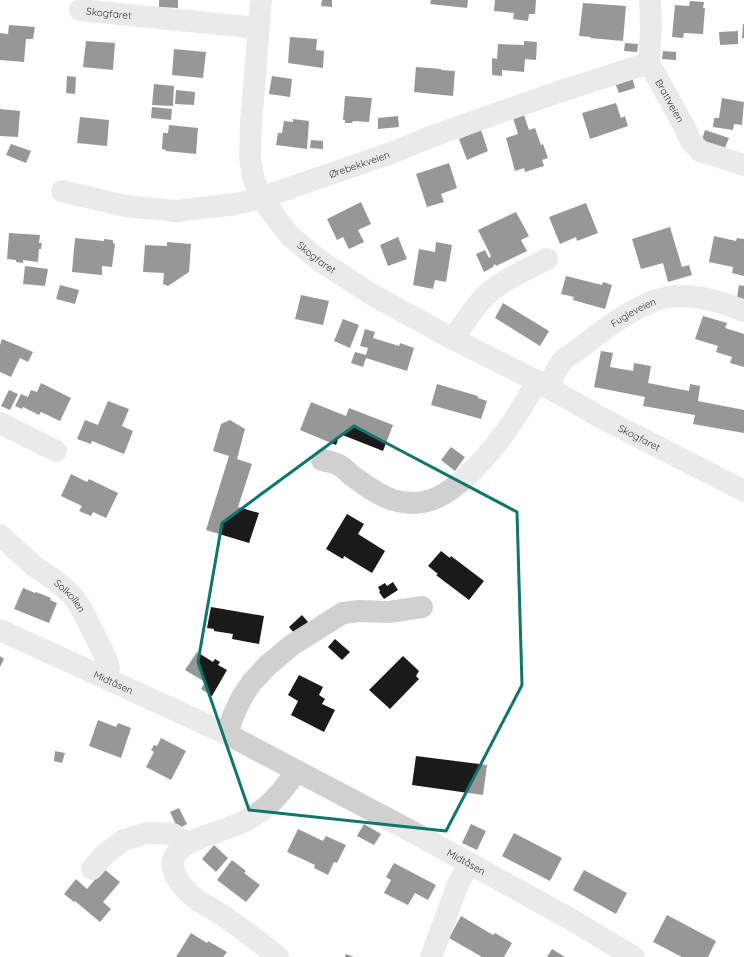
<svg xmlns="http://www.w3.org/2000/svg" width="744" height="957" font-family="Quicksand,sans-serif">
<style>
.building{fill:#1a1a1a}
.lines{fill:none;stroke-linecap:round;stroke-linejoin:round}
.minor{stroke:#d0d0d0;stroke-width:22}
.marked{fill:none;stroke:#0f766e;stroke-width:3;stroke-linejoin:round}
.labels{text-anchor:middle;stroke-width:4;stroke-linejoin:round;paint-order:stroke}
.street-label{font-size:10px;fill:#333;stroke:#fff}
</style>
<rect width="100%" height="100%" fill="#fff"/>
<g class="building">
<polygon points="159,0 178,0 178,8 159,7"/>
<polygon points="322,0 332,0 332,7 321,6"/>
<polygon points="431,0 468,0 467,8 430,4"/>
<polygon points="495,0 536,0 535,14 529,14 528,21 513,19 514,13 494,11"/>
<polygon points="690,1 704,2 703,8 705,8 703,34 684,33 683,38 672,37 675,5 689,6"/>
<polygon points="583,3 626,6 623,41 590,38 591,37 579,36"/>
<polygon points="743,24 744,24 744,38 742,38"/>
<polygon points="9,25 35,27 33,39 26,39 24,62 0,60 0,33 8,34"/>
<polygon points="738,31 738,44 720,45 719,32"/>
<polygon points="290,37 317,39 316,50 324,51 323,68 288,63"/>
<polygon points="86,41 115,43 113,70 83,67"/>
<polygon points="524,41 537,42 536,60 525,59 524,72 502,70 502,76 492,75 492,58 497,59 498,44 524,45"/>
<polygon points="625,43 638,44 637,52 624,51"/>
<polygon points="174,49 206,52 203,78 172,75"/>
<polygon points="663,51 676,52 676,60 662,59"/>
<polygon points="416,67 441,69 441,70 455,71 453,96 414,92"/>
<polygon points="67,76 76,77 75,94 66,93"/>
<polygon points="272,76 292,79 290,97 269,94"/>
<polygon points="632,77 635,88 619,93 615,83"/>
<polygon points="154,84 174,86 173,106 152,105"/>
<polygon points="176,90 195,92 194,105 175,104"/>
<polygon points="345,96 372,98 369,122 353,121 352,123 345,123 345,120 343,120"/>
<polygon points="722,98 744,102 742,125 734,124 733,130 713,127 714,118 719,118"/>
<polygon points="616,103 621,118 625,116 628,126 590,139 582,113"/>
<polygon points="152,107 172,109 171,120 151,118"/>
<polygon points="0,109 20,111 18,137 0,136"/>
<polygon points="523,112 529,130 535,128 541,145 543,144 548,158 542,160 544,166 525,172 524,168 515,171 506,138 518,134 512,115"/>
<polygon points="398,116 399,127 378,129 378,118"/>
<polygon points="80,117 109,120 107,146 77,143"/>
<polygon points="293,119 309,121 307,149 276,145 278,133 282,133 284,121 293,122"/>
<polygon points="169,125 198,128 196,154 166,151 166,150 162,149 163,133 168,133"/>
<polygon points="481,130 488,151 467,160 459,139"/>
<polygon points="705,130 729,138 724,150 701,143"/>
<polygon points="311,140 323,141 323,149 310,148"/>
<polygon points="11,144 31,151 26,163 6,155"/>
<polygon points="449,163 457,188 441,194 444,202 427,207 416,174"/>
<polygon points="361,202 371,224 358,230 364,242 349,249 343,237 337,240 327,219"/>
<polygon points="586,203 598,233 577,241 576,237 560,244 549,217"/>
<polygon points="516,212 529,236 521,240 527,251 496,266 495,264 493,266 493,267 484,272 476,254 485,250 489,258 491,256 478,230"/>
<polygon points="670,227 682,267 689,265 692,275 668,282 663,263 641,269 632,239"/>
<polygon points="9,233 40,235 39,243 42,243 41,249 39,249 38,262 23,260 23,263 16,262 16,260 7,259"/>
<polygon points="714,236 736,241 737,238 744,239 744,276 732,273 733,267 709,262"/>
<polygon points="398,237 407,259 388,266 380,245"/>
<polygon points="75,238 104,241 104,239 113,240 113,243 115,244 112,267 102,266 102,275 72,272"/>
<polygon points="167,242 191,244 189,272 168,286 163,284 164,273 143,272 145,245 167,246"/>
<polygon points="436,242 452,245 446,282 435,280 433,289 413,285 419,249 435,252"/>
<polygon points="25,266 48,269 45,286 23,284"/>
<polygon points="566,276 602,285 603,282 612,285 605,309 573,300 574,297 561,294"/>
<polygon points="60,285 79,290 75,304 56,299"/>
<polygon points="739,285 744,286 744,299 737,297"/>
<polygon points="301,295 329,301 323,325 295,319"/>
<polygon points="503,303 549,331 540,346 495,318"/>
<polygon points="703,316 727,323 725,328 744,334 744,367 730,363 732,357 716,352 718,346 695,339"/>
<polygon points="343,319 359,325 350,348 334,341"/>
<polygon points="365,329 375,332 373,338 399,346 400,343 414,348 407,371 366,358 363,367 351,363 355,352 366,355 368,348 360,346"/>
<polygon points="2,339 33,352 28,362 20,358 11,377 0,372 0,345"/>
<polygon points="601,351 613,353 610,367 633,371 634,363 651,366 648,383 689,391 690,384 700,386 698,401 744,410 744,433 693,424 695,415 643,406 645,397 594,387"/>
<polygon points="41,383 71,398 60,421 41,412 39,415 23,407 22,409 15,406 21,394 28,397 31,390 37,392"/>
<polygon points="437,384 478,396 478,398 487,401 481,419 431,405"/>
<polygon points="9,390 18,394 10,410 1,406"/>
<polygon points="108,401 129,409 122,426 133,431 124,454 92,441 91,444 77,439 85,420 98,425"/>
<polygon points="311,402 346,416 349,408 393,425 383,451 340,434 336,445 300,430"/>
<polygon points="230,420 245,429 237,459 252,464 238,507 259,513 249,543 206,530 229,456 213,451 221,424"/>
<polygon points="451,447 465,457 455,471 441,460"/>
<polygon points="71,474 87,482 89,479 118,493 106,518 93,512 91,516 79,511 82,506 61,496"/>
<polygon points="347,514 364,524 358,534 385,551 372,573 344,556 343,559 326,549"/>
<polygon points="441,551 450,558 451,556 484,581 469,600 436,575 438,574 428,566"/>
<polygon points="393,582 398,590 384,599 379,592 380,591 378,587 385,583 387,586"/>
<polygon points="23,588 35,593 36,592 51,598 50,600 57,603 49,623 14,609"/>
<polygon points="211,607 264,616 259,644 232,639 233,634 214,631 214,629 207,628"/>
<polygon points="302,615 308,622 295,634 289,627"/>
<polygon points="335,639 350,652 342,660 328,647"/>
<polygon points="197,652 213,662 215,659 220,662 218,665 227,670 212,696 201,689 205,682 185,670"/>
<polygon points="0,656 4,659 0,667"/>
<polygon points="403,656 419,671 416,676 419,679 390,709 369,690"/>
<polygon points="299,675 323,687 319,695 325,699 322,704 335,710 324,732 291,715 298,701 288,695"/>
<polygon points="98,720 116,727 118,723 131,728 121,758 89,746"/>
<polygon points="161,738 186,751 171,780 146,767 154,752 151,750 154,745 157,746"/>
<polygon points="55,751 65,753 62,763 54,761"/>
<polygon points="416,756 487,765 483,795 412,785"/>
<polygon points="179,808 187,824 178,829 170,812"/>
<polygon points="364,824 381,834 374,845 357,836"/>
<polygon points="471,824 486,831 477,850 462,843"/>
<polygon points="298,829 323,841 326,836 346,845 337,863 334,862 328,875 314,868 315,865 287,852"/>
<polygon points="514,833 562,858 550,881 502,856"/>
<polygon points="214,845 228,858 216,872 202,859"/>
<polygon points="232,860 246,871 244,873 260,885 246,902 217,880"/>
<polygon points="394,863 436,885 428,900 415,893 408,905 384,893 391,880 386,877"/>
<polygon points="104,869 120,882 103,902 111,909 100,922 75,901 74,902 64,894 76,879 87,889"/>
<polygon points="584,870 627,893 616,914 573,890"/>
<polygon points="667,915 716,941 708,957 682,957 653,942"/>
<polygon points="461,916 493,935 495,933 512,943 504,957 482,957 449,938"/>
<polygon points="191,933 207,943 208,941 227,952 223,957 176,957"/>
<polygon points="552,949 565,957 547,957"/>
<polygon points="346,954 354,957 345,957"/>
</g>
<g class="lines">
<g class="minor">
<path id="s1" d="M261 0 251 124 250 159 254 180 261 198 290 236 319 260 371 294 453 339 537 381 598 416 744 491"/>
<path id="s2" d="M650 0 651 28 649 63 683 124 691 141 700 151 744 165"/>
<path id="s3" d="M80 10 258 28"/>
<path id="s4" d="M62 191 125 206 176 211 236 204 261 198 391 153 430 137 555 93 649 63"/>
<path d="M453 339C463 324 473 309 485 296 502 280 526 270 547 259"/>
<path id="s5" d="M548 388C552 380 555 370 561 363 565 357 574 353 580 348 604 329 644 298 676 296 700 295 722 302 744 311"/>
<polyline points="0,423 56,451"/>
<path d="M322 460C327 461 332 462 337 464 342 466 347 471 351 475 364 484 377 495 393 500 428 510 450 493 473 470 501 442 518 415 537 381"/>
<path id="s6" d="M0 535 34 566 56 581 71 594 80 606 105 656 109 668 107 678"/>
<path id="s7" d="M0 630 227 734 409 830 565 916 634 957"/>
<polyline points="227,734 233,716 242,697 252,682 268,665 292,645 343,613 359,611 389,612 422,607"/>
<polyline points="92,869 105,854 124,840 147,833 173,834 187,843"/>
<path d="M278 957C260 942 241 928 222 915 211 908 198 902 189 893 140 843 214 837 245 821 267 810 283 792 296 771"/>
<polyline points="431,957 458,884 469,864"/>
</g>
</g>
<path d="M0 0H744V957H0ZM354 426 517 512 522 685 446 831 249 810 198 662 222 523Z" fill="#fff" fill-opacity=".55" fill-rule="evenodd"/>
<path class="marked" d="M354 426 517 512 522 685 446 831 249 810 198 662 222 523Z"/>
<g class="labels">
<g class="street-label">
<text dy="4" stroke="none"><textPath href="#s3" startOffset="29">Skogfaret</textPath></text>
<text dy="4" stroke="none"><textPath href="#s2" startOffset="106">Brattveien</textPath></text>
<text dy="4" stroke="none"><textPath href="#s4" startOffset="306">Ørebekkveien</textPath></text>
<text dy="4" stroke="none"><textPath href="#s1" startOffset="282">Skogfaret</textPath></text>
<text dy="4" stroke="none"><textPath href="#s5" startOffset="117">Fugleveien</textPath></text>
<text dy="4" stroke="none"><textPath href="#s1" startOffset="652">Skogfaret</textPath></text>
<text dy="4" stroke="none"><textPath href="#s6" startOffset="93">Solkollen</textPath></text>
<text dy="4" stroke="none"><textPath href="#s7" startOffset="125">Midtåsen</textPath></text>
<text dy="4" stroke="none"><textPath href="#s7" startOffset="521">Midtåsen</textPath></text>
</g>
</g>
</svg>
